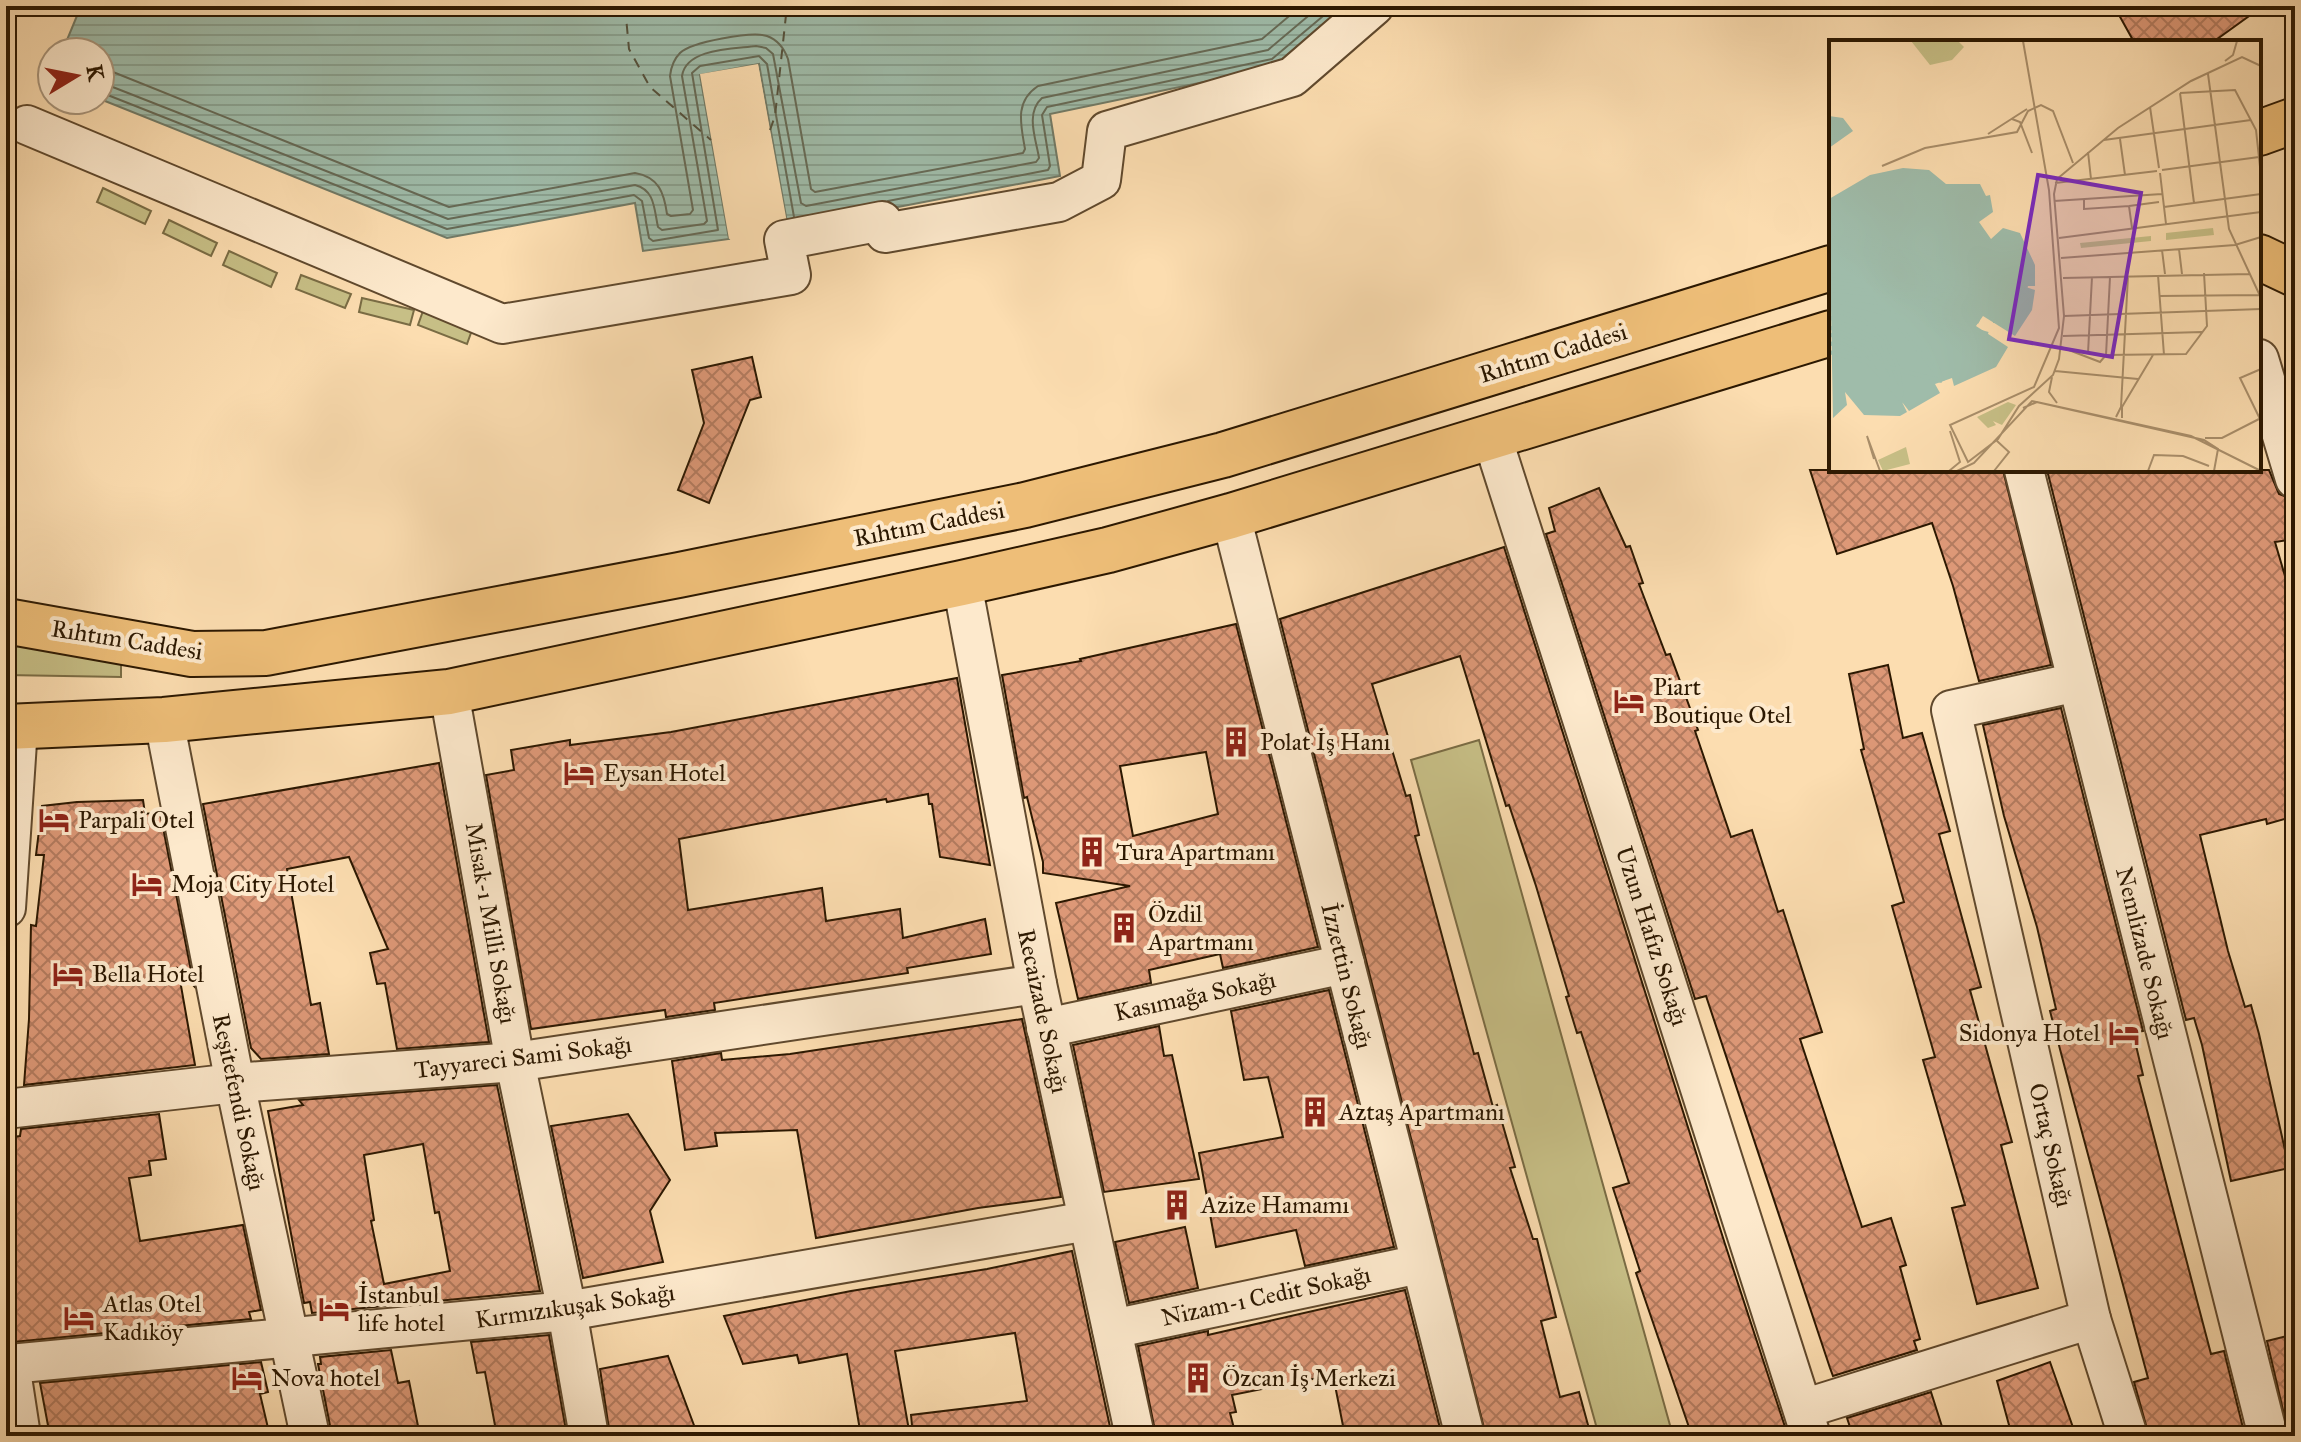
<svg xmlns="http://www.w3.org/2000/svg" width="2301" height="1442" font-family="'IM FELL Great Primer',serif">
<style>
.grass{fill:#c7bf86;stroke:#7a6c44;stroke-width:2}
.water{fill:url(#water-rules);stroke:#717a66;stroke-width:2}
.pier{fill:#fcddb0}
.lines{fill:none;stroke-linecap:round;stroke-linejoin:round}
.shore{stroke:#666a56;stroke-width:2}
.ferry{stroke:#54513c;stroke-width:2;stroke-dasharray:10 8;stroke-linecap:butt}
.building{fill:url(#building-cross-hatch);stroke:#2c1801;stroke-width:2;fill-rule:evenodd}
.street-casing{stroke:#60492d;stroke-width:42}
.primary-casing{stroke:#2c1801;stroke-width:48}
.street{stroke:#fde9cc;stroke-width:38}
.primary{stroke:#eebe78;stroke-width:44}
.labels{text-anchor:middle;stroke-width:8;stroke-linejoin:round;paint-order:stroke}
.street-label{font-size:24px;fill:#2c1801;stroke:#fde9cc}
.poi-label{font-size:24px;fill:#2c1801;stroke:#fde9cc;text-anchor:start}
.inset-river{fill:none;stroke:#9fbcaa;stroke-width:4}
.inset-road{fill:none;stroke:#a98e6a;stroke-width:2}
.view{fill:#7b2cbf;fill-opacity:0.15;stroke:#7b2cbf;stroke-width:4}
.inset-edge{fill:none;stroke:#2c1801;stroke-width:4}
</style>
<defs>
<pattern id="water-rules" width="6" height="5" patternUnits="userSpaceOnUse" patternTransform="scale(2)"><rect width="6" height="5" fill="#9fbcaa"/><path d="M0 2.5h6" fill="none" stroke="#89a190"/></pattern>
<pattern id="building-cross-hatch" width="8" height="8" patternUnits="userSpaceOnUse" patternTransform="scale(2)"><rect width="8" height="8" fill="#dd9877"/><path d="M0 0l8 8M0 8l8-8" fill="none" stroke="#b37b5f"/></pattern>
</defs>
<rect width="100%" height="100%" fill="#fcddb0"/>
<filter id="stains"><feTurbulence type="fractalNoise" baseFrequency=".0025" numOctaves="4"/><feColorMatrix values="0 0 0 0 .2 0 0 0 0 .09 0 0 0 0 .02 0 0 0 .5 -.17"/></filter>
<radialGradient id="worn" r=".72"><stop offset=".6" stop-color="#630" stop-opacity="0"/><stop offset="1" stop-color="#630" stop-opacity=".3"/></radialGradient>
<g class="grass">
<polygon points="103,188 151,211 145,224 97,202"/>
<polygon points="169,220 217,243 211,256 163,233"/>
<polygon points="229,251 277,273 271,287 223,265"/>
<polygon points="301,275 351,294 345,308 296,289"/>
<polygon points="362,298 414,310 410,325 359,312"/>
<polygon points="423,311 472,330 467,344 418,325"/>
<polygon points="6,643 121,663 121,677 6,675"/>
<polygon points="1479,740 1673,1436 1599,1436 1411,760"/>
</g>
<polygon class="water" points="81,6 1347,6 1276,67 1050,114 1060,176 788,228 759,64 700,75 729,239 643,251 635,203 447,238 100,99 100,52 62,52"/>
<polygon class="pier" points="758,64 788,228 784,229 755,68 704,77 733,238 729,239 700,74"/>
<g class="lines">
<g class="shore">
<path d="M100 70 113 72 449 207 635 173C659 177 664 193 667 214L671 216 690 214 693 210 670 76C671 67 673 60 680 53 691 42 752 31 767 36 778 40 784 48 788 59L811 189 815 192 1023 153 1025 149C1021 125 1014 102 1038 86L1262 39 1301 6"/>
<path d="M100 82 448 219 635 185C655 190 654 209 658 227L662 230 704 224 707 221 682 76C686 48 734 49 756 46L766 48 773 54 801 203 806 206 1036 162 1039 158C1036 139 1025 113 1042 98L1268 50 1320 6"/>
<polyline points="100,92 447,229 634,195 642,201 649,238 653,241 718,230 692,73 700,66 759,56 767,64 794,217"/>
<polyline points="888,201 1048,170 1050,166 1042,115 1047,107 1272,59 1335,6"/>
</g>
<g class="ferry">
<polyline points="625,6 629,49 650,87 711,140"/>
<polyline points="770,130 775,116 787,6"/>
</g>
</g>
<g class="building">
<polygon points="2114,6 2263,6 2213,42 2134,42"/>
<polygon points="752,357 761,397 750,400 709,503 678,490 704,423 692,370"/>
<polygon points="1810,470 2003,470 2051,665 1979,681 1953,586 1932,523 1837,554"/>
<polygon points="2047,470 2269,470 2279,494 2295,500 2295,539 2275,542 2295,610 2295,816 2267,824 2266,819 2200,835 2228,951 2245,1007 2251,1005 2259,1034 2289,1168 2231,1181 2202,1045 2194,1018 2186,1020"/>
<polygon points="1599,488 1626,547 1630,546 1643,583 1639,584 1666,655 1670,654 1698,730 1695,731 1731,837 1752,830 1778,912 1783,910 1822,1032 1800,1039 1862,1227 1891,1218 1906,1265 1900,1267 1920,1339 1914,1341 1917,1350 1833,1376 1830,1368 1706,996 1695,999 1546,534 1555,531 1549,508"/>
<polygon points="1504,547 1725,1244 1788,1436 1692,1436 1636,1273 1640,1271 1613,1188 1629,1183 1581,1032 1577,1033 1566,997 1569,996 1536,886 1509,805 1506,806 1460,656 1372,684 1406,796 1410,795 1419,835 1415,836 1474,1054 1478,1053 1493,1107 1497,1105 1515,1167 1510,1168 1533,1239 1537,1239 1556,1317 1541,1321 1560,1397 1579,1392 1591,1436 1486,1436 1280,619"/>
<path d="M1236 624 1318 947 1223 968 1220 954 1149 970 1151 983 1078 999 1056 903 1130 886 1043 873V862L1027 797 1024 798 1002 675 1081 661 1080 659ZM1206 752 1218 814 1133 836 1120 766Z"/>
<polygon points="1888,665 1903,738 1922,733 1950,831 1939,834 1981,987 1970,990 2012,1142 2001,1145 2038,1288 1977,1304 1952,1208 1965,1205 1923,1060 1935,1057 1892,906 1904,902 1861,750 1864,749 1849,674"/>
<polygon points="957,678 990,865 940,857 932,804 929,804 928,794 887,802 886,799 679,839 688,910 822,888 826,921 900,909 903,938 985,919 991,954 907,968 908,973 714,1003 715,1010 666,1017 665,1010 531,1029 486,775 514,770 511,750 570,740 570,745 671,732"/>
<polygon points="2061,708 2143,1031 2133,1033 2143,1075 2138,1076 2211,1354 2224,1351 2245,1436 2149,1436 2134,1382 2148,1378 2072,1095 2050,1011 2056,1009 2037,927 2004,816 1983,725"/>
<polygon points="439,763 489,1042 397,1049 385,983 377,984 370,953 388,949 349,857 287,869 311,1005 320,1003 329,1054 261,1059 251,1048 203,804"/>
<polygon points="143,800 145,814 160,812 194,986 178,969 195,1065 24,1085 29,1019 31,925 36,926 44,855 36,855 42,806 77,802"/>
<polygon points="1329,990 1394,1247 1305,1266 1296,1230 1216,1247 1199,1153 1283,1137 1268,1077 1244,1080 1231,1011"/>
<polygon points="1022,1019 1061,1197 978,1208 816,1238 797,1130 715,1133 717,1146 685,1150 672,1061 721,1053 722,1060 790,1054"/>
<polygon points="1159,1026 1164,1056 1172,1055 1199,1179 1104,1192 1073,1045"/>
<path d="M497 1085 540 1291 312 1313 310 1302 304 1303 268 1111 303 1105 299 1100ZM423 1144 435 1213 439 1212 450 1271 384 1284 371 1221 374 1220 364 1155Z"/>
<polygon points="159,1114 166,1159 149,1161 151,1175 129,1178 140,1241 243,1225 261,1310 249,1312 251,1319 13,1342 6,1340 6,1138 20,1136 21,1129"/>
<polygon points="628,1114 670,1180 650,1211 663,1262 583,1278 551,1126"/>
<polygon points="1185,1227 1198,1288 1129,1303 1115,1242"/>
<polygon points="1072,1251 1112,1436 913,1436 911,1415 1027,1401 1015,1333 895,1351 910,1436 861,1436 847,1354 799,1363 797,1355 743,1364 724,1316 851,1291 987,1269"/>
<polygon points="1405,1290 1442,1436 1345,1436 1333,1375 1232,1395 1236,1412 1230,1413 1236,1436 1156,1436 1138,1346 1208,1331 1208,1335"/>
<polygon points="2295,1334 2295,1436 2289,1436 2267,1341"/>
<polygon points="549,1335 567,1436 497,1436 485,1372 477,1373 471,1342"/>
<polygon points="391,1350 398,1383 409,1381 420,1436 332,1436 318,1364 321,1364 320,1357"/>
<polygon points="668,1356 698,1436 610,1436 600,1369"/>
<polygon points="261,1362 268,1392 260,1394 268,1428 233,1436 50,1436 40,1383"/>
<polygon points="2050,1362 2076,1436 2012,1436 1997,1381"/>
<polygon points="1931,1392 1945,1436 1853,1436 1847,1418"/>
</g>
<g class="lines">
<g class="street-casing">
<g id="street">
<polyline points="27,125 502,324 791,275 784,240 882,221 885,233 1059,202 1101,180 1107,131 1292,77 1374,6"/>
<polyline points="2259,359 2295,479"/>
<polyline points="1492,437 1811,1436"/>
<polyline points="2024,470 2268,1436"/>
<polyline points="1231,516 1465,1436"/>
<polyline points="962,583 1037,984 1135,1436"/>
<polyline points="449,692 515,1062 567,1311 589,1436"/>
<polyline points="164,720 235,1083 310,1436"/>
<polyline points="6,908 18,727"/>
<polyline points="1046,1028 1345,964"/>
<polyline points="6,1109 235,1083 515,1062 1037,984"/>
<polyline points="2091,1319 2128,1436"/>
<polyline points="1112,1329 1420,1264"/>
<polyline points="6,1362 10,1364 21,1436"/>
<polyline points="10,1364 567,1311 1088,1221"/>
<polyline points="1803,1409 2091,1319 1951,710 2077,682"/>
</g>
</g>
<g class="primary-casing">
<g id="primary">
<polyline points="2259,133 2295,120"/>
<polyline points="2259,257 2295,274"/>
<polyline points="6,621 192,654 266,653 679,575 1025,505 1223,455 1831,268"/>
<polyline points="6,727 164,720 449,692 962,583 1108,550 1231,516 1831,333"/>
</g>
</g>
<use href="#street" class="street"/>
<use href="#primary" class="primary"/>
</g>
<defs>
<g id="hotel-bare" transform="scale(2.4)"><path d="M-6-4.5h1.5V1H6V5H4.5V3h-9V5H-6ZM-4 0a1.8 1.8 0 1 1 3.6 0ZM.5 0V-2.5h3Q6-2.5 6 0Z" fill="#8f2418" stroke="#fde9cc" stroke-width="2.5" paint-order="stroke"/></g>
<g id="building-bare" transform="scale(2.4)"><path d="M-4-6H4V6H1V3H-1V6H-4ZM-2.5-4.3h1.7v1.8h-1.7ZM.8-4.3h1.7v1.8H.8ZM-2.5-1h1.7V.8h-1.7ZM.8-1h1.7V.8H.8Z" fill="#8f2418" stroke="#fde9cc" stroke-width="2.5" paint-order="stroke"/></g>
</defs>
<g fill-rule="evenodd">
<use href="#hotel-bare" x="1629" y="701"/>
<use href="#building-bare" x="1236" y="742"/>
<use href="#hotel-bare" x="579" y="773"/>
<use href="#hotel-bare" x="54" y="820"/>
<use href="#building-bare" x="1092" y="852"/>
<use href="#hotel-bare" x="147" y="884"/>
<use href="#building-bare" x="1124" y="928"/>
<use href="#hotel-bare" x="68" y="974"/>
<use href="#hotel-bare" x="2124" y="1033"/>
<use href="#building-bare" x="1315" y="1112"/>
<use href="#building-bare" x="1177" y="1205"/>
<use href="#hotel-bare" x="334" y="1309"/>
<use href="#hotel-bare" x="79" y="1318"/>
<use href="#hotel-bare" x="247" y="1378"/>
<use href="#building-bare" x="1198" y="1378"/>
</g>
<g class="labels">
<g class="street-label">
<text transform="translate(1553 353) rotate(-17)" y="8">Rıhtım Caddesi</text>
<text transform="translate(929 524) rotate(-11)" y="8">Rıhtım Caddesi</text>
<text transform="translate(127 640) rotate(9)" y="8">Rıhtım Caddesi</text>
<text transform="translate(491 923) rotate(80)" y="8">Misak-ı Milli Sokağı</text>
<text transform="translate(1652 936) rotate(72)" y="8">Uzun Hafız Sokağı</text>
<text transform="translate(2145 953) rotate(76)" y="8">Nemlizade Sokağı</text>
<text transform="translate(1347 976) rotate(76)" y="8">İzzettin Sokağı</text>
<text transform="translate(1195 996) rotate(-12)" y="8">Kasımağa Sokağı</text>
<text transform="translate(1043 1011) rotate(78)" y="8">Recaizade Sokağı</text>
<text transform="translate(523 1057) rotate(-7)" y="8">Tayyareci Sami Sokağı</text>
<text transform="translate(239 1102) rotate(78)" y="8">Reşitefendi Sokağı</text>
<text transform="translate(2051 1145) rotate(77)" y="8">Ortaç Sokağı</text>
<text transform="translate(1266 1296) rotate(-12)" y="8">Nizam-ı Cedit Sokağı</text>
<text transform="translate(575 1306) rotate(-8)" y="8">Kırmızıkuşak Sokağı</text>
</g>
<g class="poi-label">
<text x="1653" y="695">Piart<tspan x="1653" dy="28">Boutique Otel</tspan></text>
<text x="1260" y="750">Polat İş Hanı</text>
<text x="603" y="781">Eysan Hotel</text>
<text x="78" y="828">Parpali Otel</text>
<text x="1116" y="860">Tura Apartmanı</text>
<text x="171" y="892">Moja City Hotel</text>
<text x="1148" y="922">Özdil<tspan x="1148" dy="28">Apartmanı</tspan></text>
<text x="92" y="982">Bella Hotel</text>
<text x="2100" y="1041" text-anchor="end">Sidonya Hotel</text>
<text x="1339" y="1120">Aztaş Apartmanı</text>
<text x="1201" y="1213">Azize Hamamı</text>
<text x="358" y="1303">İstanbul<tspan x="358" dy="28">life hotel</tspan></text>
<text x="103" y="1312">Atlas Otel<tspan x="103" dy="28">Kadıköy</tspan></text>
<text x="271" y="1386">Nova hotel</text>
<text x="1222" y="1386">Özcan İş Merkezi</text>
</g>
</g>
<g transform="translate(1829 40)">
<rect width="432" height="432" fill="#fcddb0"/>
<path d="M384 188 385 195 337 200V193ZM322 196V201L252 208 251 203ZM179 362 187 365 173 385 164 381 167 385 159 388 148 377ZM77 407 81 424 54 431 49 420Z" fill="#c7bf86"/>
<path d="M82 1H129L135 7 123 20 101 25Z" fill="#c7bf86"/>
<path d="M0 76 14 78 24 91 0 108ZM74 128 100 130 117 144H151L157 156 161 155 164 172 150 182 162 199 174 188 191 193 206 225V246H194L206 250 203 270 186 296 154 276 147 286 179 307 167 327 125 346 123 338 106 344 111 353 80 371 73 362 78 372 71 376 35 375 16 352 18 365 4 378 0 159 41 135Z" fill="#9fbcaa"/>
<path class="inset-river" d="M0 166 27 192M0 174 40 199 199 246M0 182 100 307 114 341M0 189 33 219M9 196 109 232 144 275M32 197 100 277 159 294M0 198 113 340M0 205 87 236 187 254 199 250M0 235 133 253 166 267V283M0 242 107 255 150 282 104 260 0 250M0 259 150 297 158 294M28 264 149 281M0 268 33 279 55 297 69 327 73 357M0 277 47 299 72 357M0 287 39 304 74 362 30 312 0 303M0 294 37 310 66 351M0 312 113 341"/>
<path class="inset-road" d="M194 1 220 150 230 288 205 347 121 385 139 422 169 399 190 366 224 335 230 319 235 276 225 154 228 139 289 88 362 41 413 17 432 26M396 21 404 15 408 1M379 34 400 189 432 258M351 53 406 50 427 90 432 136M351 53 365 163M321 67 330 128M183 79 191 82 203 113M159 94 198 69M291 99 296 135M275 100 422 80M259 112 262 139M53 126 96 108 188 92 199 71 212 65 224 71 244 123M333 130 430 117M331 133 337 184M226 143 328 131M255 159V169L300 166 303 188M225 161 333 154M300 166 330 162M335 167 432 154M230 198 432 172M350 209 353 234M333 210 336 234M232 218 406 205 432 197M329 235 335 315M234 238 421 234M330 256 431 255M235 276 432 269M234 296 373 292M232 307 271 322 277 315 357 314 378 286 375 233M259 313 263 237M277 315 281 237M226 331 309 339M223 337 220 352 228 363M194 368 208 362 362 396 432 431M287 377 292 367 299 236M293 378V367L324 315M431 379 411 338 432 329M376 398H393L432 378M45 419 38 396 51 431M120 431 131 422 121 391M128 431 145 423 203 361 375 400 389 409 385 431M165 431 180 412 168 401M319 431 325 415 354 416 380 426"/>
<path class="view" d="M209 135 312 153 283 317 180 299Z"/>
<rect width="432" height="432" class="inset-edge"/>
</g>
<rect width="2301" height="1442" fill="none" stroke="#fcddb0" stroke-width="32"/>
<rect x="8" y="8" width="2285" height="1426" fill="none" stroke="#2c1801" stroke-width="4"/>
<rect x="16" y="16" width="2269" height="1410" fill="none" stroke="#2c1801" stroke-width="2"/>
<g transform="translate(76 76) rotate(80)"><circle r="38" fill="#fde9cc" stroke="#a9957b" stroke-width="2"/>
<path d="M0-6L14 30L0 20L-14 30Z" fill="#8f2418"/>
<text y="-12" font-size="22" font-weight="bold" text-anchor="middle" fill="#2c1801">K</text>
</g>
<rect width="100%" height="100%" filter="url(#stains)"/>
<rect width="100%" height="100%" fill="url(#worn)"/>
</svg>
